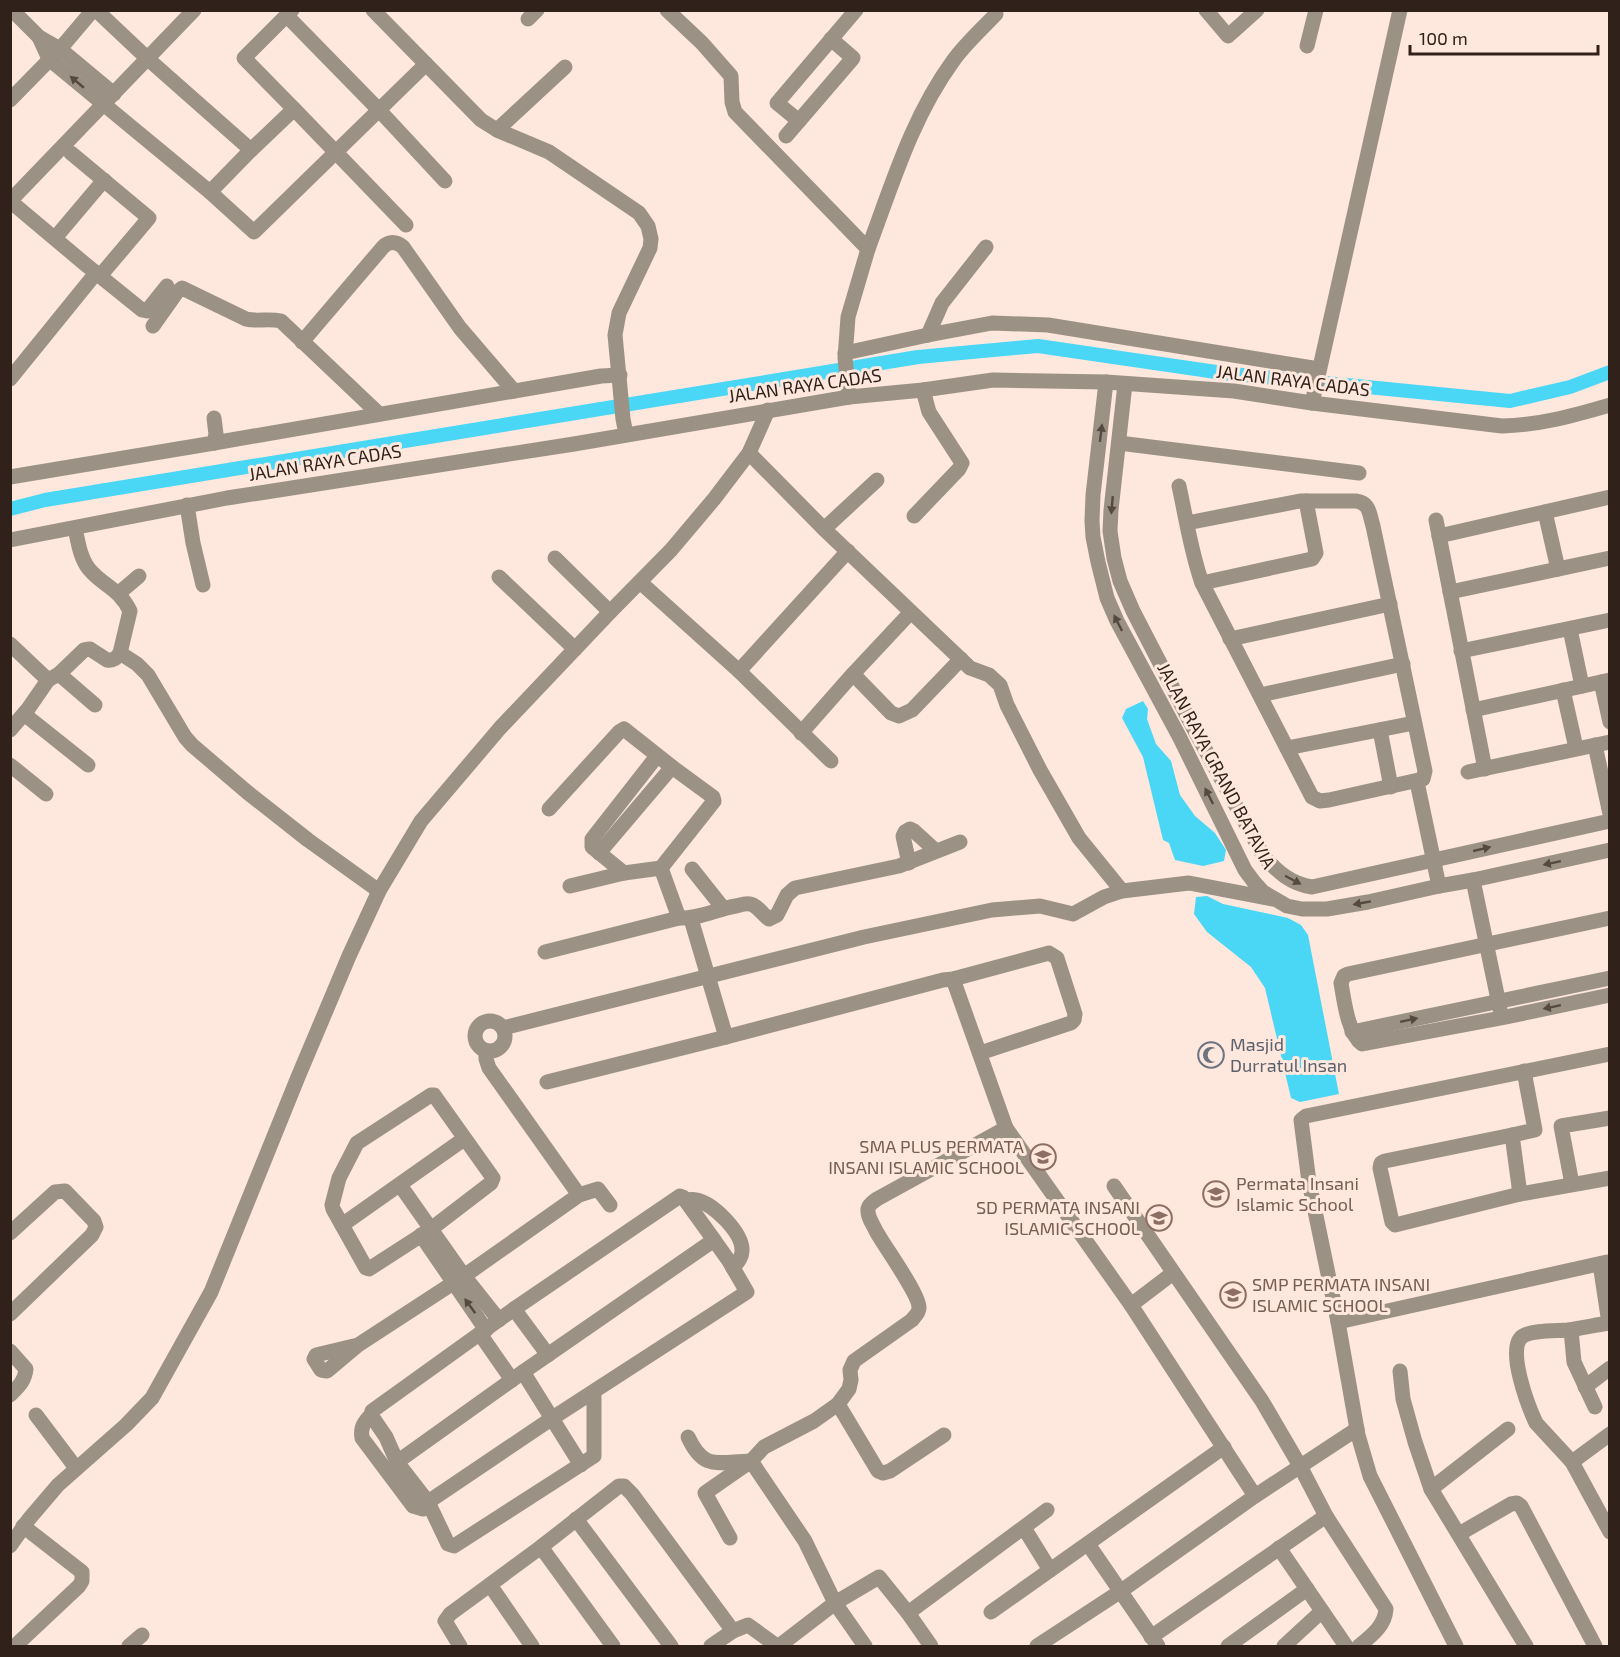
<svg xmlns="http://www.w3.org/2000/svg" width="1620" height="1657" font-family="'Exo 2',sans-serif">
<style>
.water{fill:#4ad7f6}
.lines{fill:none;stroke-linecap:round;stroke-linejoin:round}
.canal{stroke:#4ad7f6;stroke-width:14}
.minor{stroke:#9b9285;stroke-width:15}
.oneway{fill:#554940}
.labels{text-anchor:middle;stroke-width:6;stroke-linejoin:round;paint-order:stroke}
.street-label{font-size:18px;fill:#30221b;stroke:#fee7dc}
.worship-label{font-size:18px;fill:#5b616d;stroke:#fee7dc;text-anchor:start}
.education-label{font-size:18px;fill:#785e54;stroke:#fee7dc;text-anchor:end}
</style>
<rect width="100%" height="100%" fill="#fee7dc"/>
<g class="water">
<polygon points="1143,701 1148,709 1147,719 1156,744 1171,761 1180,795 1195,816 1215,833 1226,850 1224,861 1203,866 1175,860 1169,843 1163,840 1143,757 1122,718 1126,709"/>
<polygon points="1207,896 1223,904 1288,918 1301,925 1308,935 1339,1094 1300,1102 1291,1098 1265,988 1251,967 1207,932 1194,914 1196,897"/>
</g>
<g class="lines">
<polyline class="canal" points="10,509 45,500 918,357 1038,346 1223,373 1510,401 1570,387 1610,372"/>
<g class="minor">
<polyline points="12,10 39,37 60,49 114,94"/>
<polyline points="96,10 148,59 251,150 210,192 254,232 426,64"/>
<polyline points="292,10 244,58 294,109"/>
<polyline points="373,10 481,120 497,130 549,152 639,213 648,226 651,239 650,248 619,313 615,335 623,419 626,434"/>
<polyline points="667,10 702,43 731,76 732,102 735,112 868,249 848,317 845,358 849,397"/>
<polyline points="1206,10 1228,36 1257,10"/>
<polyline points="287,16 379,110 445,181"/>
<polyline points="528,19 537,10"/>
<polyline points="39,37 49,59 210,192"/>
<polyline points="1307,46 1316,10"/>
<polyline points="10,100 60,49 93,10"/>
<polyline points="799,121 777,103 856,10"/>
<polyline points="497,130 565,67"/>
<polyline points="786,136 853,58 831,39"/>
<polyline points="251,150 294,109 406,225"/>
<polyline points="71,153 149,218 100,276"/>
<polyline points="10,201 194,10"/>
<polyline points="10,201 85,264 142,310 147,311 167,286"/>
<polyline points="55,238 104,180"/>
<path d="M868 249C892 185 912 117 953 61 965 44 982 29 996 14"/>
<path d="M153 326 177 292 182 288 246 319C257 322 268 318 281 321L379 414"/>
<polyline points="928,335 942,303 986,247"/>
<path d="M302 342 383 247C389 241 396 241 403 247L460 328 514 391"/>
<polyline points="845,353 928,335 992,323 1048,325 1319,369"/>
<polyline points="10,379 96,273"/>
<polyline points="1106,382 1093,495 1092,521 1093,537 1098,562 1107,598 1117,621 1180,738 1245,870 1254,882 1263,892 1287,906 1302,909 1327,909 1368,902 1439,886 1473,880 1610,850"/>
<path d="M1125 384 1111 510 1110 531 1114 558 1120 581 1133 611 1194 729 1264 857C1278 872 1291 884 1312 887L1610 821"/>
<polyline points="1312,403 1400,10"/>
<polyline points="214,443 601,376 620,375"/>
<polyline points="1119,443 1359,473"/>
<polyline points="749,453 824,529 970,668 989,675 1000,685 1007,705 1040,770 1079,838 1122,891"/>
<polyline points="10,477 214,443 216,434 214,418"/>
<path d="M1179 486C1186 518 1191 552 1202 583L1312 797 1320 801 1329 800 1423 779 1425 771 1373 526C1369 513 1370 503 1356 501H1300L1187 523"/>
<polyline points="187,505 193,543 203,585"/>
<polyline points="1545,512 1558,569"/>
<polyline points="914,516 959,469 962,463 929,412 923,390"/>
<polyline points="1436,520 1485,769"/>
<path d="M75 528C78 541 80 558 89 569 103 586 119 588 130 611L120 653 137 664 148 675 185 737 192 745 247 792 308 840 379 891"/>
<polyline points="824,529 877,480"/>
<polyline points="1439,536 1610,497"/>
<path d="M10 540 227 498 574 444 849 397 923 390 993 380 1106 382 1234 391 1312 403 1502 426C1541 425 1572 416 1610 405"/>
<polyline points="555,558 610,612"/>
<polyline points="499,577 575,649"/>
<polyline points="640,582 739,671 831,761"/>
<polyline points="1202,583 1312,559 1316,553 1306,501"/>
<polyline points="1450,592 1610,558"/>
<polyline points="119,593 139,576"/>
<polyline points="1570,629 1582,686"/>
<polyline points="1230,639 1390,604"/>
<polyline points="10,644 48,680 28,709 10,730"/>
<polyline points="1461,651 1610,620"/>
<polyline points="739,671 848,551"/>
<polyline points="59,674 95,705"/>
<polyline points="853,674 891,713 899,716 912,710 961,659"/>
<path d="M48 680 59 674 84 650 90 649 107 660C113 661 117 658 120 653"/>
<polyline points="1601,682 1610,722"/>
<polyline points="1563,690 1576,748"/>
<polyline points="1260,695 1403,664"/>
<polyline points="1473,710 1610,680"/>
<polyline points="24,714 88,765"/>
<polyline points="1380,730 1391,787"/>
<polyline points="801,733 853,674 911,612"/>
<polyline points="1595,745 1610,814"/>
<polyline points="1287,748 1414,723"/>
<polyline points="10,765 46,794"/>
<polyline points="1468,772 1610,742"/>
<polyline points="1417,782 1439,886"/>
<polyline points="549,809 619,732 624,729 672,767 713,797 714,801 661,868 624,873 570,886"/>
<polyline points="599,853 672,767"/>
<polyline points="909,863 903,836 905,832 910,829 914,831 936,851"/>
<polyline points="661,868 679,918"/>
<polyline points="692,869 723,908"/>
<polyline points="624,873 592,847 592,839 657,756"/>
<polyline points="1473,880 1500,1009"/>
<path d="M1610 918 1348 974 1344 976 1341 983C1344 1000 1348 1034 1362 1044L1501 1018 1610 995"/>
<polyline points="691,919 726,1037"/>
<path d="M545 952 679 918C699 919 717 909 736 906 740 905 746 903 750 904 757 905 763 915 769 919L777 915 787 895 795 888 899 866 960 842"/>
<circle cx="490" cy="1036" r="15"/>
<polyline points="503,1028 864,937 992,910 1040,906 1073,914 1104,897 1122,891 1189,883 1272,899"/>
<polyline points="1352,1032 1610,978"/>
<polyline points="486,1051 486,1059 489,1068 579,1195"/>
<polyline points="1524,1071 1535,1130 1512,1135 1520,1194 1610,1178"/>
<polyline points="547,1082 726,1037 943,980 953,979 1049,953 1057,958 1075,1014 1074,1020 1071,1023 980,1053"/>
<polygon points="431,1095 434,1095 493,1178 491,1183 431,1229 369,1269 366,1268 333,1209 332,1205 339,1178 357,1143"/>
<polyline points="1006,1128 1131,1305 1255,1496"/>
<polyline points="1512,1135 1385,1161 1381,1163 1380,1168 1392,1222 1395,1225 1520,1194"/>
<polyline points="1572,1184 1561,1126 1610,1118"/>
<polyline points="400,1185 464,1276 499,1320"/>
<path d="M1114 1186 1262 1401 1300 1466 1326 1516 1386 1609C1385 1626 1371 1636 1359 1646"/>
<polygon points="680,1196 683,1197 714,1240 523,1372 397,1462 386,1437 371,1415 372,1411 514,1309"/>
<path d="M686 1200C689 1200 692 1199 696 1200 713 1203 743 1233 742 1251 742 1258 737 1263 733 1268"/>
<polyline points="342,1225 464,1139"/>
<polyline points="10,1233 55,1192 65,1191 94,1221 96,1227 92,1235 10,1314"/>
<polyline points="421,1235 486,1330"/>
<path d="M1600 1264 1609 1323C1596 1325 1582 1328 1568 1330 1557 1331 1532 1330 1523 1336 1505 1347 1529 1408 1536 1423L1572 1462 1610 1532"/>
<polyline points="1131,1305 1173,1273"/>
<polyline points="514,1309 548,1355"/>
<polyline points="1338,1322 1607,1262"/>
<polyline points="1571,1330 1574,1362 1595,1407"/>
<polyline points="480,1334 512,1380"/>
<polyline points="358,1345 316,1355 314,1359 321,1370 327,1371 358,1345 464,1276 579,1195 598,1189 610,1205"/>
<path d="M10 1351 26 1369C25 1381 18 1387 10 1395"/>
<polyline points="1400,1371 1403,1399 1415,1442 1431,1489 1526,1646"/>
<polyline points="523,1372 581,1465"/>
<polyline points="1585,1387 1610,1368"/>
<polyline points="838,1404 878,1471 883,1473 890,1471 944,1435"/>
<polyline points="36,1415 76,1468"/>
<path d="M371 1415C364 1422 360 1428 362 1438L413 1506 423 1509 429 1505"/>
<path d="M688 1437C704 1471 717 1462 750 1461"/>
<polyline points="397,1462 428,1502 448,1544 454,1546 594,1456 594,1392"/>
<polyline points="1572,1462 1610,1434"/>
<polyline points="1431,1489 1508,1429"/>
<polyline points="428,1502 551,1419 747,1292 729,1261 714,1240"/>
<polyline points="576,1519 671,1646"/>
<polyline points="1024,1528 1050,1570"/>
<polyline points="1459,1534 1511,1504 1517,1503 1521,1506 1595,1646"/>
<polyline points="730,1538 705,1493 751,1461"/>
<polyline points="1088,1544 1158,1646"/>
<polyline points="10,1546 29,1519 58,1485 126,1425 152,1398 211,1292 298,1077 349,956 379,891 421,821 500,728 610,612 671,550 714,499 749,453 768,410"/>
<polyline points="541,1547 613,1646"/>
<polyline points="1279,1548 1346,1646"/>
<polyline points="490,1585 532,1646"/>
<polyline points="991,1612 1224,1447"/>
<polyline points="908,1613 1047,1510"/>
<polyline points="1151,1637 1326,1516"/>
<polyline points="15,1646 79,1586 82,1581 82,1572 23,1526"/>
<polyline points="129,1646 142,1635"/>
<polyline points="460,1646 445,1621 450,1614 541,1547 619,1486 624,1486 632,1494 733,1631"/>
<polyline points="711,1646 733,1631 748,1625 777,1646"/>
<polyline points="779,1646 835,1603 879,1577 908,1613 931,1646"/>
<path d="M865 1646 835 1603 805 1541 751 1461 764 1447 814 1421 838 1404 849 1389 851 1380 850 1370 854 1361 912 1320C915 1316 919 1313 919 1308 920 1295 884 1246 876 1231 873 1224 867 1217 868 1209 869 1204 873 1202 877 1199L1006 1128 953 979"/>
<polyline points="1037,1646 1121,1591 1255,1496 1357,1429"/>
<polyline points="1228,1646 1307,1589"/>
<polyline points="1284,1646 1322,1611"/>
<polyline points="1456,1646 1370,1476 1358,1435 1338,1322 1309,1182 1301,1120 1306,1116 1610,1054"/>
</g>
</g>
<defs><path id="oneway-solid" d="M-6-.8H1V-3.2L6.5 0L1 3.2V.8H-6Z" transform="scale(1.5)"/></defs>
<g class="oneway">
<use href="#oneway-solid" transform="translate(77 82) rotate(-140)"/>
<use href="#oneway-solid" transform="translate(1101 433) rotate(-83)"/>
<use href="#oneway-solid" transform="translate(1112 505) rotate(95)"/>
<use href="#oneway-solid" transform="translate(1118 623) rotate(-117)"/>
<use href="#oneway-solid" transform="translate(1209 796) rotate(-117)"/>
<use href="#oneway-solid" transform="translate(1482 849) rotate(-13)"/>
<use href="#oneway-solid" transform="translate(1552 863) rotate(168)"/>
<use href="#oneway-solid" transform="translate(1293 880) rotate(28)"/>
<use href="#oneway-solid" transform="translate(1362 903) rotate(170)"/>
<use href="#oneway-solid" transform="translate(1552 1007) rotate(168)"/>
<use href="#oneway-solid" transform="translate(1409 1020) rotate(-12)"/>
<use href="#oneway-solid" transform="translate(470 1306) rotate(-126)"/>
</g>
<defs>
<g id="mosque-ring" transform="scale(1.35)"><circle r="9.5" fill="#fee7dc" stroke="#6b7280" stroke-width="1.5"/><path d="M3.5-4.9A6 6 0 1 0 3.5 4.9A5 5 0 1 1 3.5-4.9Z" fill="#6b7280"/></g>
<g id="school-ring" transform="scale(1.35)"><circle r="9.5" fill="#fee7dc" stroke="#8d6e63" stroke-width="1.5"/><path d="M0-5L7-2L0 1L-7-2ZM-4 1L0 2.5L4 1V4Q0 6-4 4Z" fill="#8d6e63"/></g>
</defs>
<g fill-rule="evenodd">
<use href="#mosque-ring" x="1211" y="1055"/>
<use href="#school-ring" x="1043" y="1157"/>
<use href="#school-ring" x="1216" y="1194"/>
<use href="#school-ring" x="1159" y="1218"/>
<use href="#school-ring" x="1233" y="1295"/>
</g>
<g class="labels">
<g class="street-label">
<text transform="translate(1293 381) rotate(7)" y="6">JALAN RAYA CADAS</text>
<text transform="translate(805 386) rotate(-8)" y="6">JALAN RAYA CADAS</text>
<text transform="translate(325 463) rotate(-9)" y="6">JALAN RAYA CADAS</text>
<text transform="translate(1216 766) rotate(62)" y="6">JALAN RAYA GRAND BATAVIA</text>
</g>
<g class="worship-label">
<text x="1230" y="1051">Masjid<tspan x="1230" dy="21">Durratul Insan</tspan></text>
</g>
<g class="education-label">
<text x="1024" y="1153">SMA PLUS PERMATA<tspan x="1024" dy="21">INSANI ISLAMIC SCHOOL</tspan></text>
<text x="1236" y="1190" text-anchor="start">Permata Insani<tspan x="1236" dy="21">Islamic School</tspan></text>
<text x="1140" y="1214">SD PERMATA INSANI<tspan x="1140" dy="21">ISLAMIC SCHOOL</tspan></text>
<text x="1252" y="1291" text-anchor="start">SMP PERMATA INSANI<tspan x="1252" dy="21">ISLAMIC SCHOOL</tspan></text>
</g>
</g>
<rect width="1620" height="1657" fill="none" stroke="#30221b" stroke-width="24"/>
<path d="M1410 45v9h188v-9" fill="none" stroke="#30221b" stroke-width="3"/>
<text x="1419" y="45" font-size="18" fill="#30221b" stroke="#fee7dc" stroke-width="4.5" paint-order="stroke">100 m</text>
</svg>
